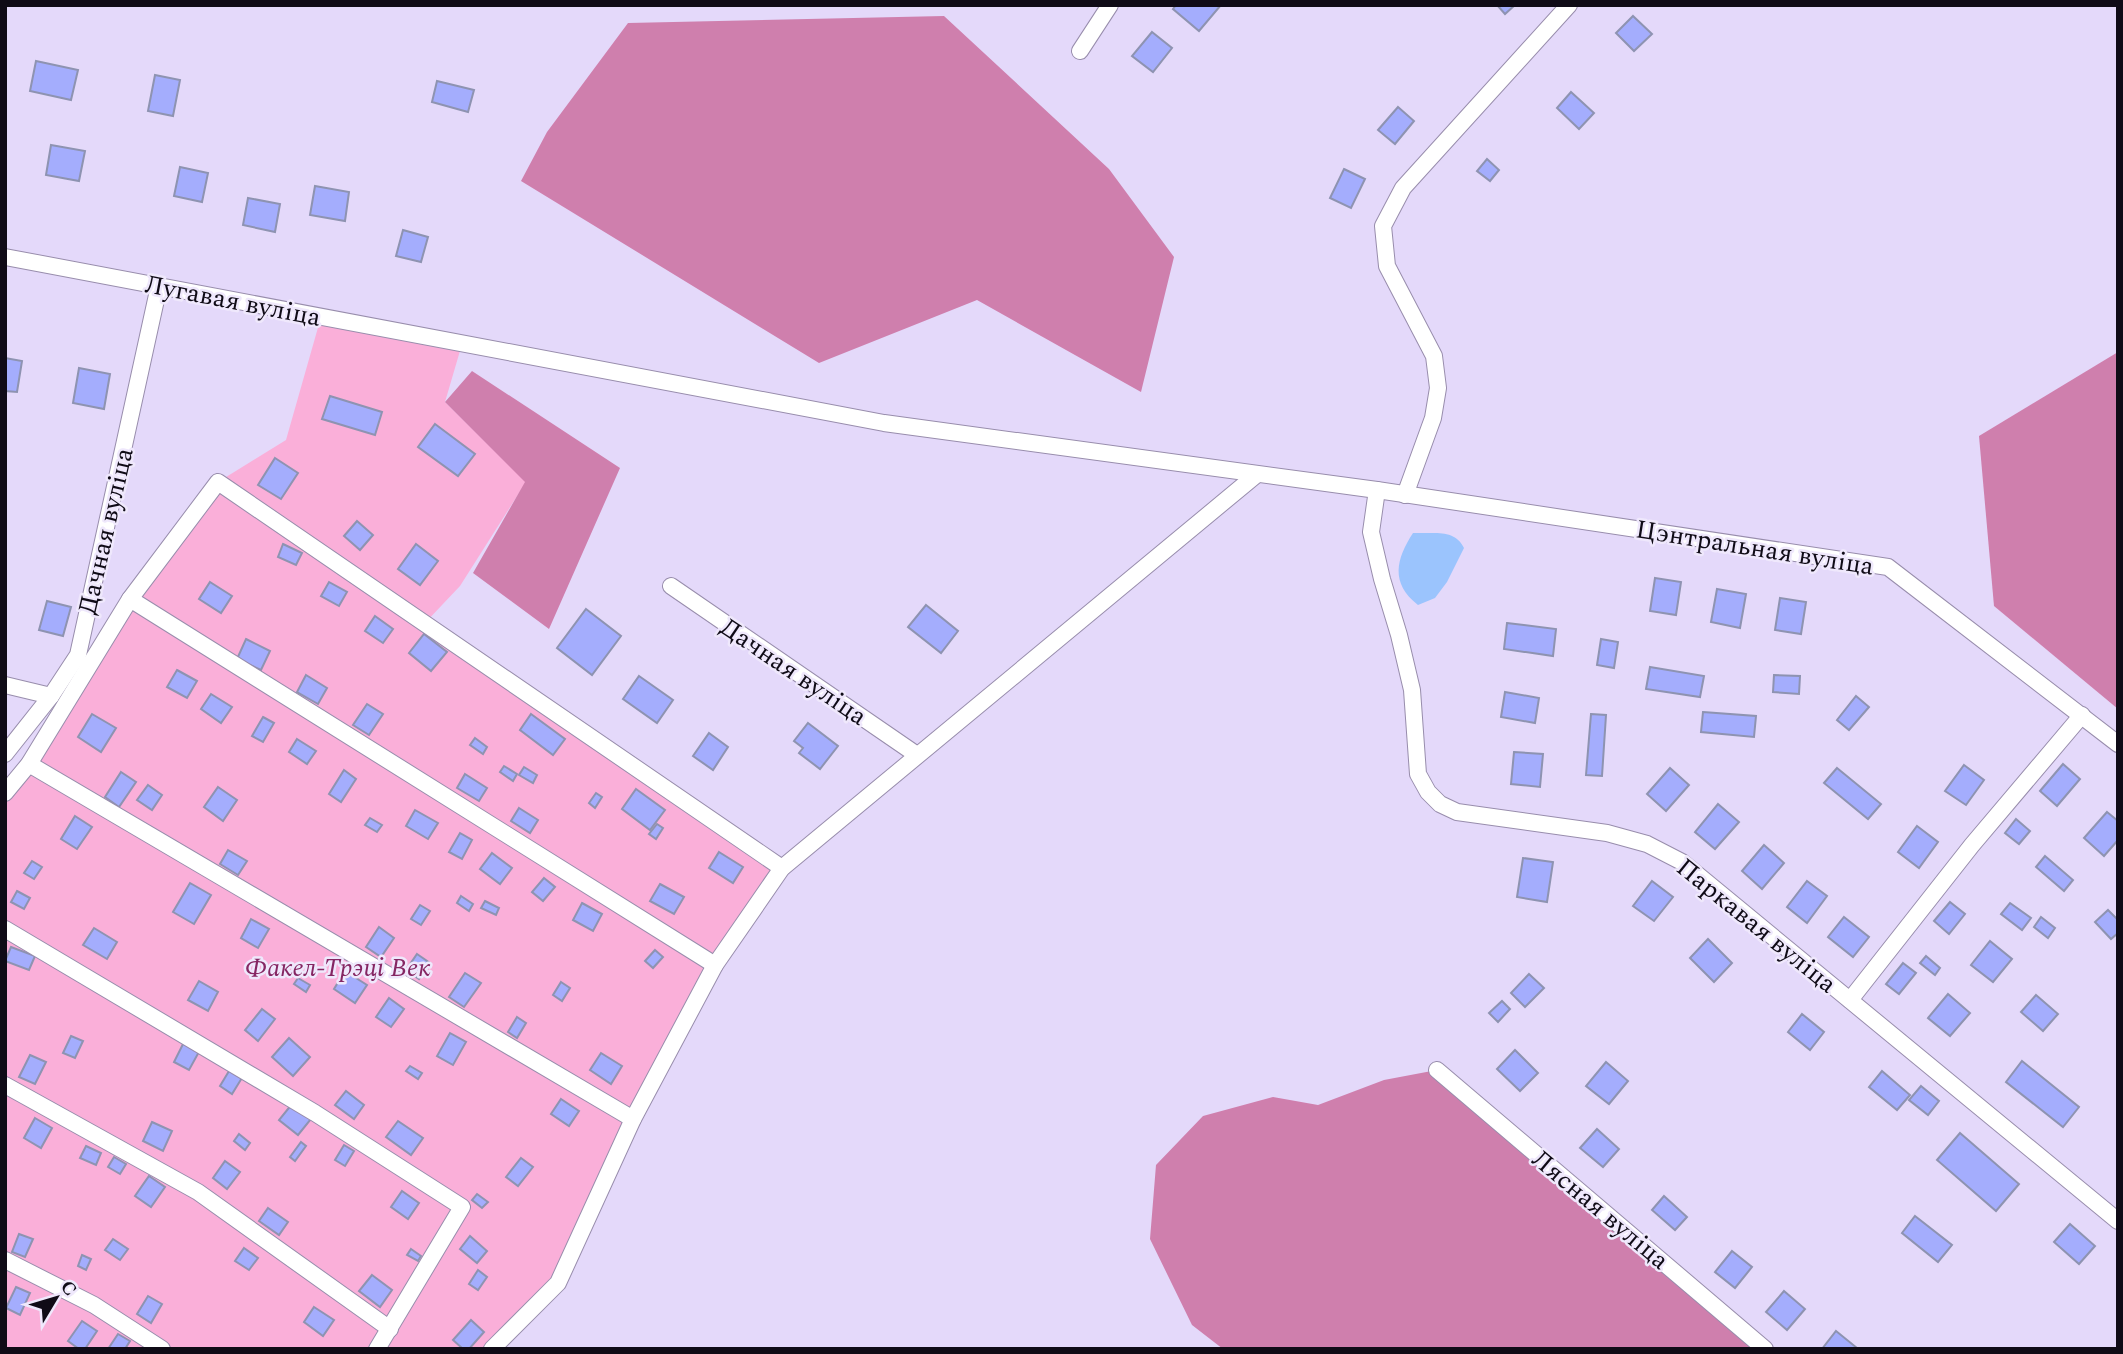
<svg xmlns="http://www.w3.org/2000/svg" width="2123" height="1354" font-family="Spectral,serif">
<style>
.green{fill:#faafd9}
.forest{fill:#cf7fad}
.water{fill:#9bc4fd}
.building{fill:#a4adfd;stroke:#8e93b1;stroke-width:2}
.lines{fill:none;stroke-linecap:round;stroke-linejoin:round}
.minor-casing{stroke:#988dac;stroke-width:18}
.minor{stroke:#fff;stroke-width:16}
.labels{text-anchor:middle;stroke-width:5;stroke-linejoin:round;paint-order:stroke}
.street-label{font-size:26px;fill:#0f0b16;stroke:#efe8fc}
.park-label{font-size:26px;font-style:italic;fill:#852663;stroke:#efe8fc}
</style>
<rect width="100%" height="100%" fill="#e4d9fa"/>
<polygon class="green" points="321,317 462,344 445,402 526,482 460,586 425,623 782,868 715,965 558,1283 492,1349 5,1349 5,793 218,482 286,440"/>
<g class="forest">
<polygon points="944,16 1109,169 1174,257 1141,392 977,300 819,363 521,181 547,132 628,23"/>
<polygon points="2118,352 2118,709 1994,606 1979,436"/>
<polygon points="472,371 620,468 549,629 473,573 525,482 445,402"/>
<polygon points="1437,1070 1765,1349 1223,1349 1192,1325 1150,1239 1156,1165 1203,1116 1273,1097 1318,1105 1384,1080"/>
</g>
<path class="water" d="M1413 533C1432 534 1455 528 1464 548L1447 582 1435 598 1418 605C1390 583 1396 559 1413 533Z"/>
<g class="building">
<polygon points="1176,5 1221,5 1199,31 1173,9"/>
<polygon points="1497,5 1515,5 1505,14"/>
<polygon points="1633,16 1652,34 1634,51 1616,33"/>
<polygon points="1152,32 1172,48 1153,72 1132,56"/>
<polygon points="36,61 78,70 71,100 30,91"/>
<polygon points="155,75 180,80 173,116 148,111"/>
<polygon points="437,81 474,90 468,112 432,102"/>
<polygon points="1571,92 1594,113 1579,129 1557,108"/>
<polygon points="1398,107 1414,121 1395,144 1378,130"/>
<polygon points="51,145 85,151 79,181 46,175"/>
<polygon points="1487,159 1499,170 1490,181 1477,171"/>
<polygon points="180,167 208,173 202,202 174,196"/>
<polygon points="1344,169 1365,179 1351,208 1330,198"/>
<polygon points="315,186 349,192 345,221 310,215"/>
<polygon points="248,198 280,204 275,232 243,225"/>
<polygon points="403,230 428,237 421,262 396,256"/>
<polygon points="5,358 22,361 17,392 5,391"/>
<polygon points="79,368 110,374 104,409 73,403"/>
<polygon points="330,396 382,412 375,435 322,419"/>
<polygon points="435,424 475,454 458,476 418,447"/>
<polygon points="275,458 298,473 281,499 258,485"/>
<polygon points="357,521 373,535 360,550 344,536"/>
<polygon points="283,544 302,553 296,565 278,557"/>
<polygon points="416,544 438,561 420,585 398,569"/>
<polygon points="1655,578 1681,582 1676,615 1650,611"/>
<polygon points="210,582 232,596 221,613 199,599"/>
<polygon points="329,582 347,592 339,606 321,596"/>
<polygon points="1717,589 1746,594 1740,628 1711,622"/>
<polygon points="1780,598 1806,602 1801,634 1775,630"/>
<polygon points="47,601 71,607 63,636 39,630"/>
<polygon points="926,605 958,631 941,653 908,627"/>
<polygon points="586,609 621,636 592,675 557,648"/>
<polygon points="375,616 393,629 383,643 365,631"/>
<polygon points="1507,623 1556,629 1553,656 1504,649"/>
<polygon points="424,634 447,652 431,671 409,653"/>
<polygon points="246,639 270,651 261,670 237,659"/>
<polygon points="1601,639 1618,642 1614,668 1597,665"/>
<polygon points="1650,667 1704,676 1700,697 1646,689"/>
<polygon points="177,670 197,681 187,698 167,687"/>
<polygon points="306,675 327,688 318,704 297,692"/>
<polygon points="1774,675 1800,676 1799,694 1773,692"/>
<polygon points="639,676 673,700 657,723 623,699"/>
<polygon points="1505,692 1539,698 1535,723 1501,717"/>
<polygon points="211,694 232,707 221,723 201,709"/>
<polygon points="1856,696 1869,707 1849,730 1837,720"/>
<polygon points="367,704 383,714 369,735 353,725"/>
<polygon points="1703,712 1756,716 1754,737 1701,732"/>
<polygon points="92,714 116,728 101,752 78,737"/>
<polygon points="531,714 565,739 553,755 520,730"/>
<polygon points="1591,714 1606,715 1602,776 1586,775"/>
<polygon points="263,717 274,723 263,742 252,736"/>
<polygon points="808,723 838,746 820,769 799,753 803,748 794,741"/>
<polygon points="709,733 728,747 713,770 693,756"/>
<polygon points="475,738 487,747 483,754 470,745"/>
<polygon points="297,739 316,751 307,764 289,752"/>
<polygon points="1514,752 1543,754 1540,787 1511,784"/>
<polygon points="2063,764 2080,779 2057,806 2040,791"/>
<polygon points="1964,765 1984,780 1966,805 1945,791"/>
<polygon points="504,766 517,774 513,781 500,772"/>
<polygon points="524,767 537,775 533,783 519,775"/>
<polygon points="1670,768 1689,785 1666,811 1647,794"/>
<polygon points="1837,768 1881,804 1868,819 1824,783"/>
<polygon points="344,770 356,779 341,802 329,794"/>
<polygon points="121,772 136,782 119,807 105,797"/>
<polygon points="465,774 487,788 479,801 457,788"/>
<polygon points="148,785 162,795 152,810 137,800"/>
<polygon points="218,787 237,800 223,821 204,807"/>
<polygon points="636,789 665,810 650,830 622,809"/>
<polygon points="596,793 602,797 595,808 589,803"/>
<polygon points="1718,804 1739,822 1715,849 1695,832"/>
<polygon points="519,808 538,820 530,833 511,821"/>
<polygon points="415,810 438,823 428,839 406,826"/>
<polygon points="2107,812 2118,821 2118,840 2104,856 2084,838"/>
<polygon points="75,816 92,827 77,849 61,839"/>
<polygon points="370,818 382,825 377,832 365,825"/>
<polygon points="2016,819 2030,831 2019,844 2005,833"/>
<polygon points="657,824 663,828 656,839 649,834"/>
<polygon points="1917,826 1938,842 1919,868 1898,852"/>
<polygon points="460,833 472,840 462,859 449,852"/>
<polygon points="1764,845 1784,863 1762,889 1742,871"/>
<polygon points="228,850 247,861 238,875 220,864"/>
<polygon points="719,852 743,867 733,883 709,868"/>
<polygon points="492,853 512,868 500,884 480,869"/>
<polygon points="2045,856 2073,880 2064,891 2036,867"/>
<polygon points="1523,858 1553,862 1547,902 1517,897"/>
<polygon points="32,861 42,867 34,879 24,873"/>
<polygon points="544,878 555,887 543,901 532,892"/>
<polygon points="1652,881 1673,897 1654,921 1633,906"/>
<polygon points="1807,881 1827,896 1807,923 1787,907"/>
<polygon points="190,883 211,895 194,924 173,912"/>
<polygon points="660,884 684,897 674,914 650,901"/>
<polygon points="17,891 30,898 24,909 11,902"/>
<polygon points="461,896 473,904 469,911 457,903"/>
<polygon points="485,901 499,908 496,915 481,908"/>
<polygon points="1950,902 1965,914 1949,934 1934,921"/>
<polygon points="582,903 602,914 593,931 573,920"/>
<polygon points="2010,903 2031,918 2022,930 2001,914"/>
<polygon points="420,905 430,911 421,925 411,919"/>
<polygon points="2108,910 2118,920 2118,933 2111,939 2095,922"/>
<polygon points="1844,917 1869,937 1853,957 1828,937"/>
<polygon points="2041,917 2055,928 2048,938 2034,927"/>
<polygon points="251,919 269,929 258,948 241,938"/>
<polygon points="379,927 394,938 381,957 366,947"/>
<polygon points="94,928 117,942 107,959 83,945"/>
<polygon points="1708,939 1732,963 1714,982 1690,958"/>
<polygon points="1990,941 2012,959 1993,982 1971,965"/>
<polygon points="11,947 35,956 29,970 5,961"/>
<polygon points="655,950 663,957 653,968 645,961"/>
<polygon points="417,954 430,963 419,979 406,970"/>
<polygon points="1926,956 1940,968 1935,975 1920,963"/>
<polygon points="1903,963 1916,973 1899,994 1886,984"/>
<polygon points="345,971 367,985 355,1003 334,989"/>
<polygon points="465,973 481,983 464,1007 449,997"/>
<polygon points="1529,974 1544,988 1525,1007 1511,993"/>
<polygon points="298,978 310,985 306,992 294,984"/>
<polygon points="199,981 218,992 208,1011 188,1000"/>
<polygon points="561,982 570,988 562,1001 553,995"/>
<polygon points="1948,994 1970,1013 1950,1036 1928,1018"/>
<polygon points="2036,995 2058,1014 2043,1031 2021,1012"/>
<polygon points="389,998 404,1009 391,1027 376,1017"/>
<polygon points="1502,1001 1510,1009 1498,1022 1489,1013"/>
<polygon points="262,1009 275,1019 258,1041 245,1030"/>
<polygon points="1802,1014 1824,1032 1810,1050 1788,1032"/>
<polygon points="517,1017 526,1023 517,1038 508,1032"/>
<polygon points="450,1033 466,1042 453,1065 437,1056"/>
<polygon points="71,1036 83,1041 75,1058 63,1053"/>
<polygon points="289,1038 310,1057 293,1076 272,1057"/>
<polygon points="184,1042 200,1050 189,1070 174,1062"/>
<polygon points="1515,1050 1538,1073 1520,1091 1497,1069"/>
<polygon points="601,1053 622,1066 611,1084 590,1070"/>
<polygon points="30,1055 46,1062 35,1084 19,1077"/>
<polygon points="2022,1061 2079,1107 2063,1127 2006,1082"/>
<polygon points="1606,1062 1628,1081 1609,1104 1586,1086"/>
<polygon points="232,1066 245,1073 232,1094 220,1086"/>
<polygon points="410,1066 422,1073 418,1079 406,1071"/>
<polygon points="1882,1071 1910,1095 1897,1110 1869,1087"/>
<polygon points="1921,1086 1939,1101 1928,1115 1909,1100"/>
<polygon points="346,1091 364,1105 354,1119 335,1105"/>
<polygon points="561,1099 579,1111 569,1126 551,1114"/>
<polygon points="292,1104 311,1119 298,1135 279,1120"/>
<polygon points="35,1118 52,1128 41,1148 24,1138"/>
<polygon points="398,1121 423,1138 411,1155 386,1137"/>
<polygon points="152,1122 172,1131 163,1151 143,1141"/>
<polygon points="1597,1129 1619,1149 1603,1167 1580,1148"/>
<polygon points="1960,1133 2019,1184 1996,1211 1937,1160"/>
<polygon points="239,1134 250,1143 245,1150 234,1141"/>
<polygon points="301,1142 306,1146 295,1161 290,1157"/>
<polygon points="344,1145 354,1151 345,1166 335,1160"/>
<polygon points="86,1146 101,1153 96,1165 80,1158"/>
<polygon points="114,1157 126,1164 120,1174 108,1167"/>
<polygon points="521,1158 533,1167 518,1186 506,1177"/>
<polygon points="225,1161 240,1172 227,1189 213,1178"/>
<polygon points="149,1176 165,1187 151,1207 135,1196"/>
<polygon points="402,1191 419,1203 408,1219 391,1207"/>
<polygon points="477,1194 488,1202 482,1208 472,1200"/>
<polygon points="1664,1196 1687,1217 1675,1230 1652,1210"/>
<polygon points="268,1208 288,1222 279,1235 259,1221"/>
<polygon points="1915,1216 1952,1245 1938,1262 1902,1233"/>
<polygon points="2070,1224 2095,1246 2079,1264 2054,1242"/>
<polygon points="19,1234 33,1239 25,1257 12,1252"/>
<polygon points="470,1236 487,1251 477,1263 460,1249"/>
<polygon points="113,1239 128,1249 120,1260 105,1250"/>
<polygon points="244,1248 258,1258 249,1270 235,1261"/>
<polygon points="411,1249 421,1256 418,1261 407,1255"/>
<polygon points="1732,1251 1752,1267 1735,1288 1715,1272"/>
<polygon points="82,1255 91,1259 86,1270 78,1266"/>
<polygon points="478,1270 487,1277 478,1290 469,1284"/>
<polygon points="372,1275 392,1290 380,1307 359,1291"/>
<polygon points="16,1287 30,1293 20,1315 6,1308"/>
<polygon points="1784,1291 1805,1309 1787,1330 1766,1312"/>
<polygon points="148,1296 162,1304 151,1323 137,1314"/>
<polygon points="314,1307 334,1320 323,1336 304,1322"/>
<polygon points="471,1320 484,1332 469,1349 463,1349 453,1340"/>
<polygon points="82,1321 97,1331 85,1349 79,1349 68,1341"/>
<polygon points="1836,1331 1857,1348 1856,1349 1822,1349"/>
<polygon points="118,1334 130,1341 125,1349 108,1349"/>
</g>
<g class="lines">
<g class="minor-casing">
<g id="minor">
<polyline points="1080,51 1110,5"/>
<polyline points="5,257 884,423 1377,490 1888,567 2118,744"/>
<polyline points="1377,490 1371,532 1382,579 1399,635 1412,690 1418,774 1428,792 1440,804 1457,812 1607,833 1647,844 1682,862 2118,1221"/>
<polyline points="1405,495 1433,418 1438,388 1434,356 1387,266 1383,226 1403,188 1569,5"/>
<polyline points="671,586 917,755"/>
<polyline points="130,599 715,965"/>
<polyline points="5,685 51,696"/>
<polyline points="5,754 51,696 78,655 159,286"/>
<polyline points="29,764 633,1119"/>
<polyline points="5,793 29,764 130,599 218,482 782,868"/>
<polyline points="5,929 315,1113 462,1207 377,1349"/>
<polyline points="1850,1000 1972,845 2082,715"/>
<polyline points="1437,1070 1765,1349"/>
<polyline points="5,1085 198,1192 390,1329"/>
<polyline points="5,1260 94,1305 162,1349"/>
<polyline points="492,1349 558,1283 633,1119 715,965 782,868 1256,475"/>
</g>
</g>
<use href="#minor" class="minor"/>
</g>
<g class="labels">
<g class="street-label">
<text transform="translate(233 300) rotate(11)" y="9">Лугавая вуліца</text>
<text transform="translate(105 531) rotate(-77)" y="9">Дачная вуліца</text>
<text transform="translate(1755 547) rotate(9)" y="9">Цэнтральная вуліца</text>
<text transform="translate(794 671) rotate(34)" y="9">Дачная вуліца</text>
<text transform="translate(1757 925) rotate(39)" y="9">Паркавая вуліца</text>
<text transform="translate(1601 1209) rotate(40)" y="9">Лясная вуліца</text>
</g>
<g class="park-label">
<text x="338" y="976">Факел-Трэці Век</text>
</g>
</g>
<rect width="2123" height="1354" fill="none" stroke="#0f0b16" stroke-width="14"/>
<g transform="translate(56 1298) rotate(52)" stroke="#efe8fc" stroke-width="5" paint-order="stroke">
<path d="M0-5L12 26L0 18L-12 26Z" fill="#0f0b16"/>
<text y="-10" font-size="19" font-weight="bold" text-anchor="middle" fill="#0f0b16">С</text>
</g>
</svg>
